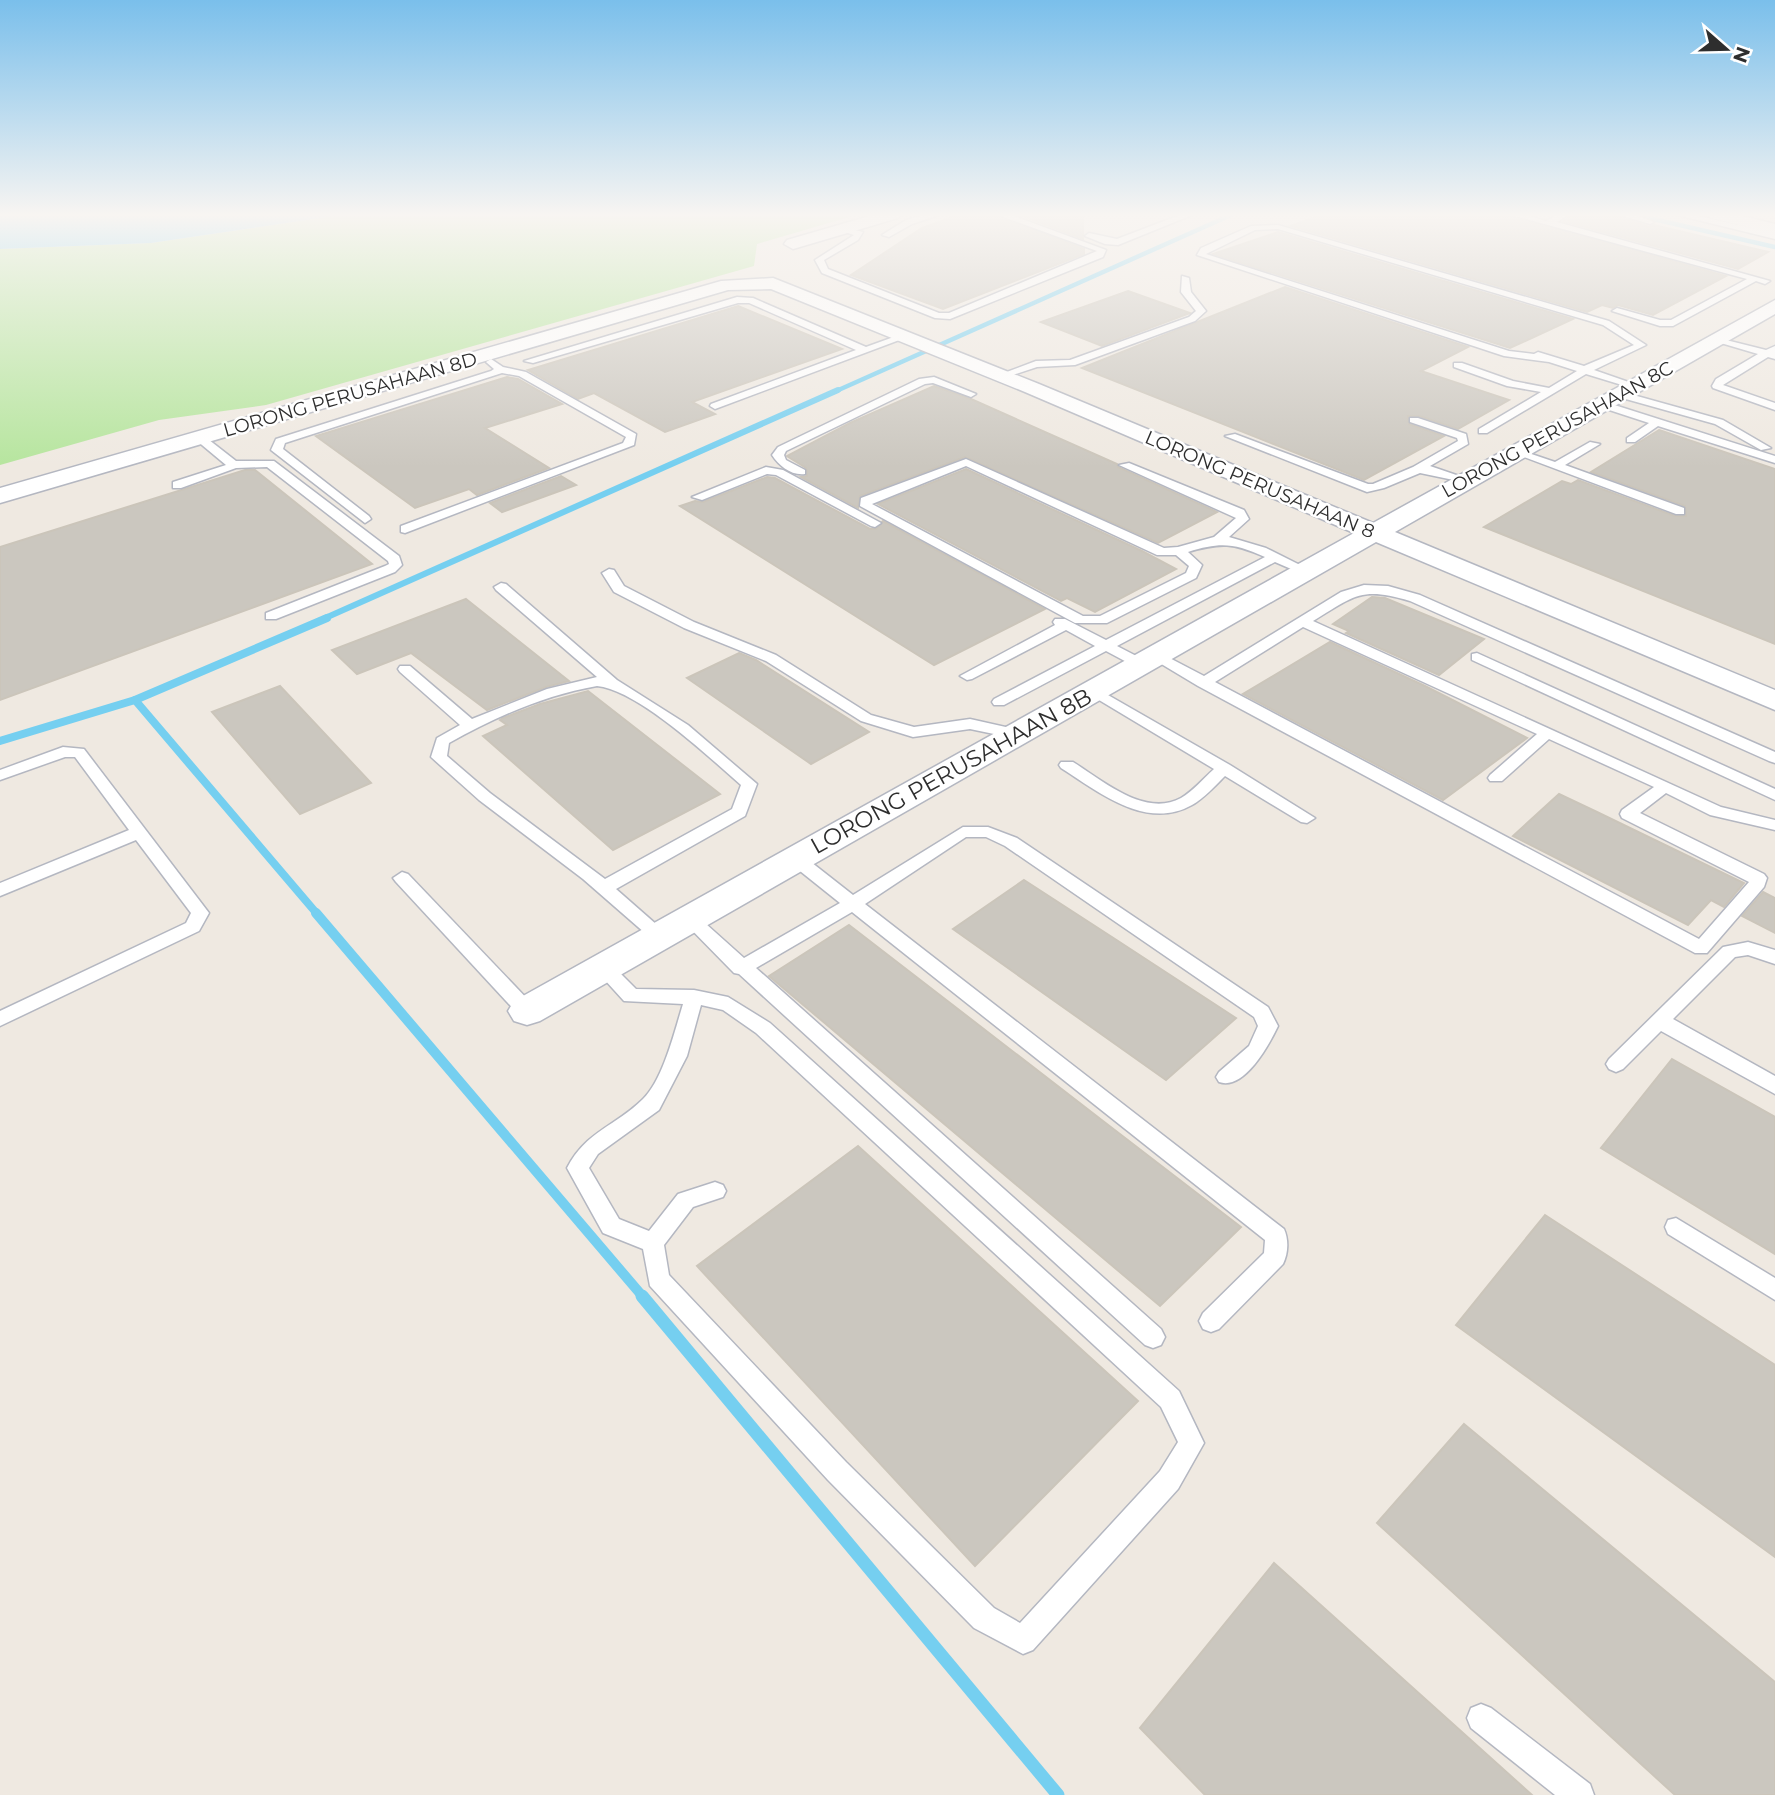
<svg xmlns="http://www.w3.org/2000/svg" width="1775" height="1795" font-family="Montserrat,sans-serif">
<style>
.green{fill:#b6e59e}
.water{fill:#75cff0}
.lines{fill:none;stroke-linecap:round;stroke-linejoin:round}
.stream-far4{stroke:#75cff0;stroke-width:4.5}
.stream-far3{stroke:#75cff0;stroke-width:6}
.stream-far2{stroke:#75cff0;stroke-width:8}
.stream-far1{stroke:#75cff0;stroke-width:10}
.stream{stroke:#75cff0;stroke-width:13}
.building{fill:#cbc7bf;stroke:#cbc5ba;stroke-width:2}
.lane-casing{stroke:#b4b7c1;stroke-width:3}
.street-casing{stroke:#b4b7c1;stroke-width:3}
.lane{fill:#fff;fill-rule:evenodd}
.street{fill:#fff;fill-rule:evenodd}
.labels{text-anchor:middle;stroke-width:5;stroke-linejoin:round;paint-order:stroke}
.far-street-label{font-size:19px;fill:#2e2e2e;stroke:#fff}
.street-label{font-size:23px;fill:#2e2e2e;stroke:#fff}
</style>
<rect width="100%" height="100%" fill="#efe9e1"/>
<polygon class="green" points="340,215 856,215 757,244 754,266 266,405 159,420 0,465 0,249 151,243"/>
<polygon class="water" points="0,215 340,215 151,243 0,249"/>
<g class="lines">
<g class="stream-far4">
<polyline points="1636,215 1775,247"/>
<polyline points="834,392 1231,215"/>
</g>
<polyline class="stream-far3" points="323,619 838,390"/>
<g class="stream-far2">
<polyline points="0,741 135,700"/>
<polyline points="318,915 135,700 327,618"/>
</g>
<polyline class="stream-far1" points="316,913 644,1298"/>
<polyline class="stream" points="642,1296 1058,1795"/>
</g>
<g class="building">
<polygon points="958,215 996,215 1084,249 1084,254 943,309 851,275 922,228"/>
<polygon points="1020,215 1083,215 1083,239"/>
<polygon points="1321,215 1509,215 1726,276 1653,315 1618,305 1613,308 1602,305 1587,312 1291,226"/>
<polygon points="1571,215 1615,215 1649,227 1654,225 1768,252 1738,269 1563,221"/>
<polygon points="1278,232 1573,319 1510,348 1213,254"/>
<polygon points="1285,287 1468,347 1421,371 1509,400 1458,429 1419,416 1408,416 1409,424 1444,436 1364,480 1082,368"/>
<polygon points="1128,291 1190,313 1102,346 1041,322"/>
<polygon points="738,306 842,349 692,402 715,414 665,432 594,393 578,399 528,370"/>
<polygon points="507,377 518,379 562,404 485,428 549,468 477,495 469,489 415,508 316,436"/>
<polygon points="934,386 971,399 1117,464 1118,467 1217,512 1158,543 965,457 860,496 858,508 801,477 807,476 806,468 787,456 850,423"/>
<polygon points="1659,430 1775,469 1775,644 1484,527 1562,481 1571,484 1578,480 1675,516 1686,516 1685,506 1591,472"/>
<polygon points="966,469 1142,551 1176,569 1095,612 1067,598 1061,601 878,504"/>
<polygon points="245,470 255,470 372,564 0,700 0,547"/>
<polygon points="561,476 576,485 502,512 490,503"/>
<polygon points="767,477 775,478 870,529 876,529 883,521 1045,609 934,665 680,506 695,501 703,502"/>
<polygon points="1372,597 1385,598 1484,639 1439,675 1346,633 1349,631 1333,624"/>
<polygon points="466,599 569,681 546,687 487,710 411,653 357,674 332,650"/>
<polygon points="1330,642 1425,686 1527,738 1443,800 1243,694"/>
<polygon points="739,653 756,660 869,732 811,764 687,678"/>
<polygon points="280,686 371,783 300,814 212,712"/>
<polygon points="588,691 720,794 613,850 483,736 507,725 500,720 503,718 540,704"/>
<polygon points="1559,794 1597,812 1744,883 1724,907 1711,900 1688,925 1513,836"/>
<polygon points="1024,880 1115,939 1236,1018 1166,1080 953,929"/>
<polygon points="1763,892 1775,898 1775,933 1742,916"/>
<polygon points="849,925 1103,1121 1241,1227 1160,1306 769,976"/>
<polygon points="1672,1059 1775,1117 1775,1254 1601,1148"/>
<polygon points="858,1146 1138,1401 975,1566 697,1266"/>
<polygon points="1545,1215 1775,1365 1775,1557 1456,1325"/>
<polygon points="1464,1424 1775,1682 1775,1795 1675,1795 1377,1523"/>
<polygon points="1274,1563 1532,1795 1205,1795 1140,1728"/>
</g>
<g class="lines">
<g class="lane-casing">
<g id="lane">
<polygon points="924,215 939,215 912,224 889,237 882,235 906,220"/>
<polygon points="998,215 1011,215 1106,250 1103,257 950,319 935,318 822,273 815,260 854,235 842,231 842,227 863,232 858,240 824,260 828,269 939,313 949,313 1097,251"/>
<polygon points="1180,215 1192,215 1118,245 1105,244 1085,236 1089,233 1117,239"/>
<polygon points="1511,215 1526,215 1546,221 1557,215 1568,215 1557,222 1770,281 1765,284 1756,281 1673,326 1660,326 1612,311 1617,308 1660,320 1671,320 1747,279"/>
<polygon points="1620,215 1635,215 1654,222 1650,224"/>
<polygon points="1677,215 1694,215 1775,233 1775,239"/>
<path d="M1278 225 1609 321 1646 345 1594 370 1640 386 1635 389 1586 374 1487 433H1479V429L1541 392 1507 386 1454 367V363H1462L1513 381 1549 388 1577 371 1549 362 1504 356 1197 255 1201 248 1251 226ZM1278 229 1603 325 1634 345 1584 366 1538 352 1534 354 1509 351 1206 254 1255 230Z"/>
<polygon points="1182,276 1189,278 1191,292 1206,311 1195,321 1075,365 1037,367 1001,379 996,376 1036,361 1070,360 1189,317 1196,311 1181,292"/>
<polygon points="737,297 753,298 866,347 902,334 910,336 715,409 710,406 711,404 856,350 749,303 738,303 533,363 524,361"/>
<polygon points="1714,337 1766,350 1775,346 1775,359 1768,357 1723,385 1775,403 1775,410 1713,388 1712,386 1716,379 1758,354 1714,341"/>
<polygon points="491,359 503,367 526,372 636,434 634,445 405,533 401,532 401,526 623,443 626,437 519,376 502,373 285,443 283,449 369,516 371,519 365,523 271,450 276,439 491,371 494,369 486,362"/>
<path d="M934 377 976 394 971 397 933 383 925 384 786 451 784 455 786 460 805 470V474C792 476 779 466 772 455L778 447 919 379Z"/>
<polygon points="1619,391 1723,420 1771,448 1761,450 1715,424 1615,396 1614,394"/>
<polygon points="1597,402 1605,402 1775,456 1775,463 1658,426 1635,442 1627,442 1627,438 1649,423 1597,406"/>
<polygon points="1410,418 1418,418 1466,434 1468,444 1430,466 1468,479 1468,483 1420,473 1384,488 1367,492 1225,436 1235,434 1368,484 1373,484 1413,467 1458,441 1457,438 1410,422"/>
<polygon points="196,436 204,436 236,461 274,461 399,556 402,565 395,572 276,619 266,619 266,613 385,566 389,564 388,561 267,467 236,468 181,488 173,488 173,482 226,465 196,440"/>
<polygon points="1590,442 1600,444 1565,465 1684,508 1684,514 1676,514 1511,452 1517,449 1555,462"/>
<path d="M966 459 1164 548 1178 547 1214 537 1236 518 1119 465 1129 463 1244 510 1249 519 1229 537 1266 548 1312 571 1305 575 1275 562 1117 646 1146 661V667H1136L1106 651 1004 705H994L992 702 994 699 1095 646 1066 630 972 679 967 680 960 676 1055 625 1053 622 1055 619H1065L1106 640 1265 557C1233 543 1221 542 1188 552L1202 565 1196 578 1107 623H1075L860 506 861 498ZM966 466 1157 555H1176L1189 566 1186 573 1100 616H1083L872 504Z"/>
<polygon points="766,467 783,470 881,523 875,527 871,526 776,475 767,474 702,500 692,497"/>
<polygon points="609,569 614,570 624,586 694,622 776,655 871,715 914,727 970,719 1023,731 1026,734 1018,739 970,729 913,737 861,721 766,661 684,628 614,592 602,573"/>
<path d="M501 583 506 584 617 680 688 725 757 784 745 816 616 889 665 932 668 936 665 940H653L583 879 479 800 431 757 437 738 460 725 400 672 398 669 400 666H410L472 719 547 689 597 677 496 590 494 587ZM597 686C638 690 709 757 741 785L732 809 605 879 490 793 447 756 449 743C495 717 545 695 597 686Z"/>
<path d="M1364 585 1388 586 1420 595 1775 752V763L1769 761 1410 601C1361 586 1354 596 1313 621L1721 807 1775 820V830L1710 815 1666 793 1640 813 1764 874 1767 878 1764 887 1707 953H1695L1198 686 1148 656 1150 653H1160L1204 676 1341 592ZM1303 627 1537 734 1490 775 1488 778 1490 781H1502L1549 739 1654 787 1622 810 1620 814 1622 818 1749 882 1699 939 1215 682Z"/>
<polygon points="1477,653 1775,789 1775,800 1472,660 1472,654"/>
<path d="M1094 687 1230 765 1315 818 1307 823 1301 822 1225 776C1215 786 1204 798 1192 805 1146 831 1099 792 1061 768L1059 765 1061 762H1073C1102 780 1145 818 1181 798 1193 791 1203 779 1214 769L1089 694 1087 691Z"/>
<polygon points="63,747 84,749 209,913 199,931 0,1026 0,1011 186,923 191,913 136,840 0,896 0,883 129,830 75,757 65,757 0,780 0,770"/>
<path d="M963 827H988L1017 838 1268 1007 1278 1026C1269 1045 1244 1091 1219 1082L1216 1077 1219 1072 1249 1046 1258 1026 1254 1017 1005 846 986 837H966L865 904 1284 1229C1289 1240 1288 1254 1283 1264L1219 1329 1211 1332 1203 1329 1199 1321 1203 1313 1264 1253 1265 1240 852 912 756 968 1161 1329 1165 1337 1161 1345 1153 1348 1145 1345 739 974 734 973 681 919 684 915H696L744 958 840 903 790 863 788 859 790 855H802L853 895Z"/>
<polygon points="402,872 408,874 534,1006 537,1011 534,1016 520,1016 396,882 393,878"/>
<polygon points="1748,942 1775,950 1775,964 1748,955 1735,957 1673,1019 1775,1076 1775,1094 1661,1031 1623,1069 1616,1072 1609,1069 1606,1064 1609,1059 1723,947"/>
<path d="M603 961 610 963 636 989 694 990 728 997 770 1023 1179 1391 1204 1443 1178 1489 1033 1650 1023 1654 974 1628 828 1480 650 1286 643 1249 603 1233 567 1168C586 1131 616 1126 643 1099 663 1080 675 1030 683 1004L624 1001 594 968 596 963ZM701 1005 723 1010 756 1033 1161 1407 1178 1442 1160 1471 1020 1623 994 1608 846 1462 669 1275 664 1245 693 1207 723 1197 726 1191 723 1185 715 1182 678 1194 649 1231 619 1219 589 1168 598 1154 659 1110 687 1056Z"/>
<polygon points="1676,1218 1775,1278 1775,1300 1668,1234 1665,1227 1668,1220"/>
<polygon points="1481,1704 1491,1708 1590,1784 1594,1795 1555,1795 1471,1728 1467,1718 1471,1708"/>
</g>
</g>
<g class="street-casing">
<g id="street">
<polygon points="873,215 900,215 898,218 793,249 784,244 787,240"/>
<polygon points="1709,215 1739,215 1775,224 1775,234 1711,218"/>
<polygon points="773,278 1039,384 1373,523 1775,300 1775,314 1395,532 1775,690 1775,710 1376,542 540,1021 527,1025 514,1021 508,1011 514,1001 1354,533 1025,392 771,289 728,290 0,503 0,488 721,281"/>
</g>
</g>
<use href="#lane" class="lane"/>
<use href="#street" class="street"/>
</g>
<linearGradient id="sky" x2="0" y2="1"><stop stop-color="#7abfeb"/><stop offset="0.46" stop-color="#f8f5f2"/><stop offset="1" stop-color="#f8f5f2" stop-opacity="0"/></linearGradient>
<rect width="1775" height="467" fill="url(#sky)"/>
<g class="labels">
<g class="far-street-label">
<text transform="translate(350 394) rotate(-16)" y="7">LORONG PERUSAHAAN 8D</text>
<text transform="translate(1557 429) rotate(-29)" y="7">LORONG PERUSAHAAN 8C</text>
<text transform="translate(1260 484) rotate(23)" y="7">LORONG PERUSAHAAN 8</text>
</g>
<g class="street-label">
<text transform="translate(951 771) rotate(-29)" y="8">LORONG PERUSAHAAN 8B</text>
</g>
</g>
<g transform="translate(1726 49) rotate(110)" stroke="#ffffff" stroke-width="5" paint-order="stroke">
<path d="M0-5L12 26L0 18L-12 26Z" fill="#2e2e2e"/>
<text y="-10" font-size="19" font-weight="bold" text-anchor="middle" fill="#2e2e2e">N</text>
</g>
</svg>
